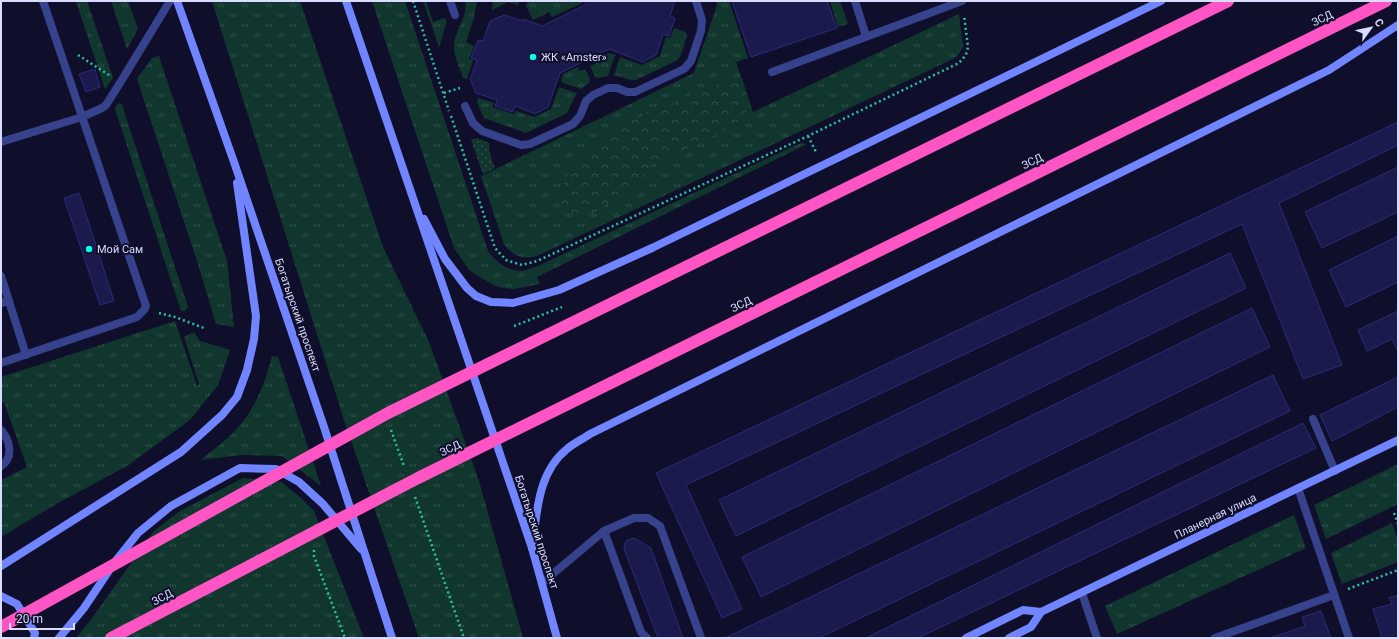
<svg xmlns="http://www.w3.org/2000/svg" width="1399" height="639" font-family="Roboto,sans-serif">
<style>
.grass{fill:url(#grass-tufts)}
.forest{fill:url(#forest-crowns)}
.park{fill:url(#park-dots)}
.building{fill:#1b1a4d;stroke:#2d2a7b}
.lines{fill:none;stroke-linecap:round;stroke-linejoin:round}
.path{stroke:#28c4a1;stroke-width:2.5;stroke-dasharray:2 3;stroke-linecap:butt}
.lane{stroke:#37428d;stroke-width:8}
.secondary{stroke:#7085ff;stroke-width:8}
.secondary-bridge{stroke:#7085ff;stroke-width:8}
.highway-bridge{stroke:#ff54c3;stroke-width:12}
.poi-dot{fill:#05ffee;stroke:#0f0f2b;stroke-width:1.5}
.labels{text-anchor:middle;stroke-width:4;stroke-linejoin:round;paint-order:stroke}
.street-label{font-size:11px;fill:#d9dbff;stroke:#0f0f2b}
.poi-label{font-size:11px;fill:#d9dbff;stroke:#0f0f2b;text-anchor:start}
</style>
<defs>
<pattern id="grass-tufts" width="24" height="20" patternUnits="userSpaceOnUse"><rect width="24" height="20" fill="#11362e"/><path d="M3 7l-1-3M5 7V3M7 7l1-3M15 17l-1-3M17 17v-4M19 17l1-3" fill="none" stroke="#33524d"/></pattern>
<pattern id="forest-crowns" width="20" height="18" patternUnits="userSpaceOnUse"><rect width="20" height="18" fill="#11362e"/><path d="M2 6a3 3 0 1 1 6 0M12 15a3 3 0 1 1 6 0" fill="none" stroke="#33524d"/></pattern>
<pattern id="park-dots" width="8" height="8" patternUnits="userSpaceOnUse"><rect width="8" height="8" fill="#11362e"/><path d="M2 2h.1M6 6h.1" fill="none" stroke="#33524d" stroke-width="1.8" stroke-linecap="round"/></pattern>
</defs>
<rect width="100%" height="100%" fill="#0f0f2b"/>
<g class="grass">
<polygon points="76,1 87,1 113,78 105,89"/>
<polygon points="111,1 128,1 138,29 127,49"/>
<polygon points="212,1 300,1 383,247 429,342 479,481 523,638 419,638 344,420"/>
<path d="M372 1H405L488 251C496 263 512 274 526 270 530 269 534 267 538 266L794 146 802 143 807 144 537 277 540 284 514 289 503 288 493 285 469 270 454 248Z"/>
<polygon points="423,1 426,1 433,22 444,18 447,21 439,47"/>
<path d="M465 1H477L474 17 466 42 474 46 469 59 473 60 467 79 463 78C460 68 454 57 454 47 454 31 469 16 465 1Z"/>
<polygon points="493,1 517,1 519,3 518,5 508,2 492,10"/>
<polygon points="528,1 583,1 582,3 552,17 549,12 533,20 526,6"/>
<path d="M716 1H729L748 58 736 62 753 112 959 14 963 47 958 55 953 59 537 256C523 260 512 256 504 244L481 176 694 73 717 5Z"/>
<polygon points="830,1 840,1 848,24 838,27"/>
<polygon points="674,28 685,32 687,36 680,57 676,61 636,80 631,80 614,75 620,57 642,65 660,56 666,37 670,38"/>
<polygon points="609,53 615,55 608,76 599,78 595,77 590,66 595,64 593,60"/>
<polygon points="159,56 227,261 234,327 216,324 198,264 137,79 152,58"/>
<polygon points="578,67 580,71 585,69 590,79 589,83 581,89 561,82 563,74"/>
<polygon points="559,87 577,93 567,113 526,133 484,118 477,102 478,98 494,103 492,107 514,114 516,111 534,117 551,109"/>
<polygon points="120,103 122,105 188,307 185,311 181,311 115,109 117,104"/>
<polygon points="175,321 197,386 199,384 184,337 194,332 200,341 230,350 218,385 190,420 127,466 58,503 1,537 1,480 27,467 4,402 1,403 1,377"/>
<path d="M272 356 278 357 321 486 282 456 241 455 201 460C211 451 224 442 234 432 254 412 265 384 272 356Z"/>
<polygon points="1398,464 1398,504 1326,539 1314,505"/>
<polygon points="243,478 281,482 301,498 314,511 364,638 76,638 92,618 154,531 180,511"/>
<polygon points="1294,515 1306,548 1117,634 1105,606"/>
<polygon points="1392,523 1398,540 1398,562 1342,584 1331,553"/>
</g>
<polygon class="forest" points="742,78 750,104 741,120 703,142 653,163 632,188 590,215 560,212 559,195 568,174 578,158 601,142 622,124 639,118 649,111 667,106 692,93 713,89 719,82"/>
<path class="park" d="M477 138 489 143C489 152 491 159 495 168L483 174 471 140Z"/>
<g class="building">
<polygon points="587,1 675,1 670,16 675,18 669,36 663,34 656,55 643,62 609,49 560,73 548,107 535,114 515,106 513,112 495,106 497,100 476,93 470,79 477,60 471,58 478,40 483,41 490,21 504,15 523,21 524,19 542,26 585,5"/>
<polygon points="732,1 827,1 837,28 751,57"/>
<polygon points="95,69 100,87 86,92 79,74"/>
<polygon points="1398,122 1398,145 1279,203 1342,365 1303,379 1242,224 686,485 742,609 722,618 656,473"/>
<polygon points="1398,167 1398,212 1322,248 1305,212"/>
<polygon points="79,193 114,301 100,305 64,198"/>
<polygon points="1398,236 1398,282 1346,307 1329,270"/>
<polygon points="1230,253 1246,288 736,536 719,500"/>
<polygon points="1252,308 1270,347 761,597 742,557"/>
<polygon points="1398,311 1398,351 1392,339 1367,351 1358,330"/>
<polygon points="1273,375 1290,411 819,638 725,638"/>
<polygon points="1398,377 1398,407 1332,441 1320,415"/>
<polygon points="1303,423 1316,448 918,638 866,638"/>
<polygon points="634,538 651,548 683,638 658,638 624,549 625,543 627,540"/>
<polygon points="1398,595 1398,638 1382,638 1373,609 1392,604 1389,598"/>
<polygon points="1321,611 1331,638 1270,638 1305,626 1302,617"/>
</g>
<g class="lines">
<g class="path">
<polyline points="413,1 449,111"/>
<polyline points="78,55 109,75"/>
<polyline points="444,93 460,88"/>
<polyline points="451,116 495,248 506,260 522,265 537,261 808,136 959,63 966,55 968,47 964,15"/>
<polyline points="808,136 816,152"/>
<polyline points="159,313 175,317 204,328"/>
<polyline points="514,326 562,307"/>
<polyline points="391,430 404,466"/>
<polyline points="415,497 464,638"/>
<polyline points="1394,513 1398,524"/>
<polyline points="314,550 314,556 345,638"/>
<polyline points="1348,589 1398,570"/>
</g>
<g class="lane">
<polyline points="450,1 455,15"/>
<polyline points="855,1 866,36"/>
<polyline points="772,72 962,1"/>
<polyline points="465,106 473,123 482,131 521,145 530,144 573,124 580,116 586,101 593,95 608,88 617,88 627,92 635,92 684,69 691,61 701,31 702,20 696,1"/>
<polyline points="1,142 82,117 102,108 106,105 120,83 170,1"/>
<polyline points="1,276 26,355"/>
<polyline points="1,303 9,301"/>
<polyline points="1,363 137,317 144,310 146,306 43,1"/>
<polyline points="1313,419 1335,471"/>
<path d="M1 430C10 440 14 458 1 466"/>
<polyline points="1298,488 1349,638"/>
<polyline points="542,583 604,531"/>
<polyline points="1082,593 1097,638"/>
<polyline points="647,638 641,632 604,531 634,518 648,518 660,526 701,638"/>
<polyline points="1215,638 1334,595"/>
</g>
<g class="secondary">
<polyline points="177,1 234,162 324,427 392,638"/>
<polyline points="346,1 532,548 557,638"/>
<polyline points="424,219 445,259 467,288 476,296 491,302 513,303 559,290 652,248"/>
<path d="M532 548C537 514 537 473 567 449 574 443 583 439 590 434L1329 70 1398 25"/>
<polyline points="1,566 181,452 222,415 237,397 247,370 254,339 256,316 237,183"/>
<polyline points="1,596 17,604 35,633 34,638"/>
<polyline points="59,638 84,608 114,563 138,533 171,506 240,468 276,469 299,482 323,504 361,549"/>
<polyline points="966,638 1023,610 1041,612 1398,440"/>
<polyline points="1009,638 1031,627 1041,612"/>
</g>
<polyline class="secondary-bridge" points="652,248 1161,1"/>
<g class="highway-bridge">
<polyline points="1,627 388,413 1228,1"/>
<polyline points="111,638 418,478 1386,1"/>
</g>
</g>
<g class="poi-dot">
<circle cx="533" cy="57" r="4"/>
<circle cx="89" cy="249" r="4"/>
</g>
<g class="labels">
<g class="street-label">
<text transform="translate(1322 18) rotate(-26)" y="4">ЗСД</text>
<text transform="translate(1032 161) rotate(-26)" y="4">ЗСД</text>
<text transform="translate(741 304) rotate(-26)" y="4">ЗСД</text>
<text transform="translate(298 315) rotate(71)" y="4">Богатырский проспект</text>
<text transform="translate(450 448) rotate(-26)" y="4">ЗСД</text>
<text transform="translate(1215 516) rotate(-26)" y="4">Планерная улица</text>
<text transform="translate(537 532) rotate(72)" y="4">Богатырский проспект</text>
<text transform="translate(162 597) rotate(-28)" y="4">ЗСД</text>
</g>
<g class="poi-label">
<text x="541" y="61">ЖК «Amster»</text>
<text x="97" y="253">Мой Сам</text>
</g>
</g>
<rect width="1399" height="639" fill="none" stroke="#d9dbff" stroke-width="4"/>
<g transform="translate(1371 28) rotate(57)" stroke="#0f0f2b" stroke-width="3" paint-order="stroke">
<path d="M0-3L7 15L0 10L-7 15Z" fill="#d9dbff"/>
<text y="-6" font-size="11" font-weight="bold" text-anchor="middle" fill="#d9dbff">С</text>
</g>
<path d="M10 623v6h64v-6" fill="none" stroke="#d9dbff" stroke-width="2"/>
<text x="16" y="623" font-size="12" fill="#d9dbff" stroke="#0f0f2b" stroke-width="3" paint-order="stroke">20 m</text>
</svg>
